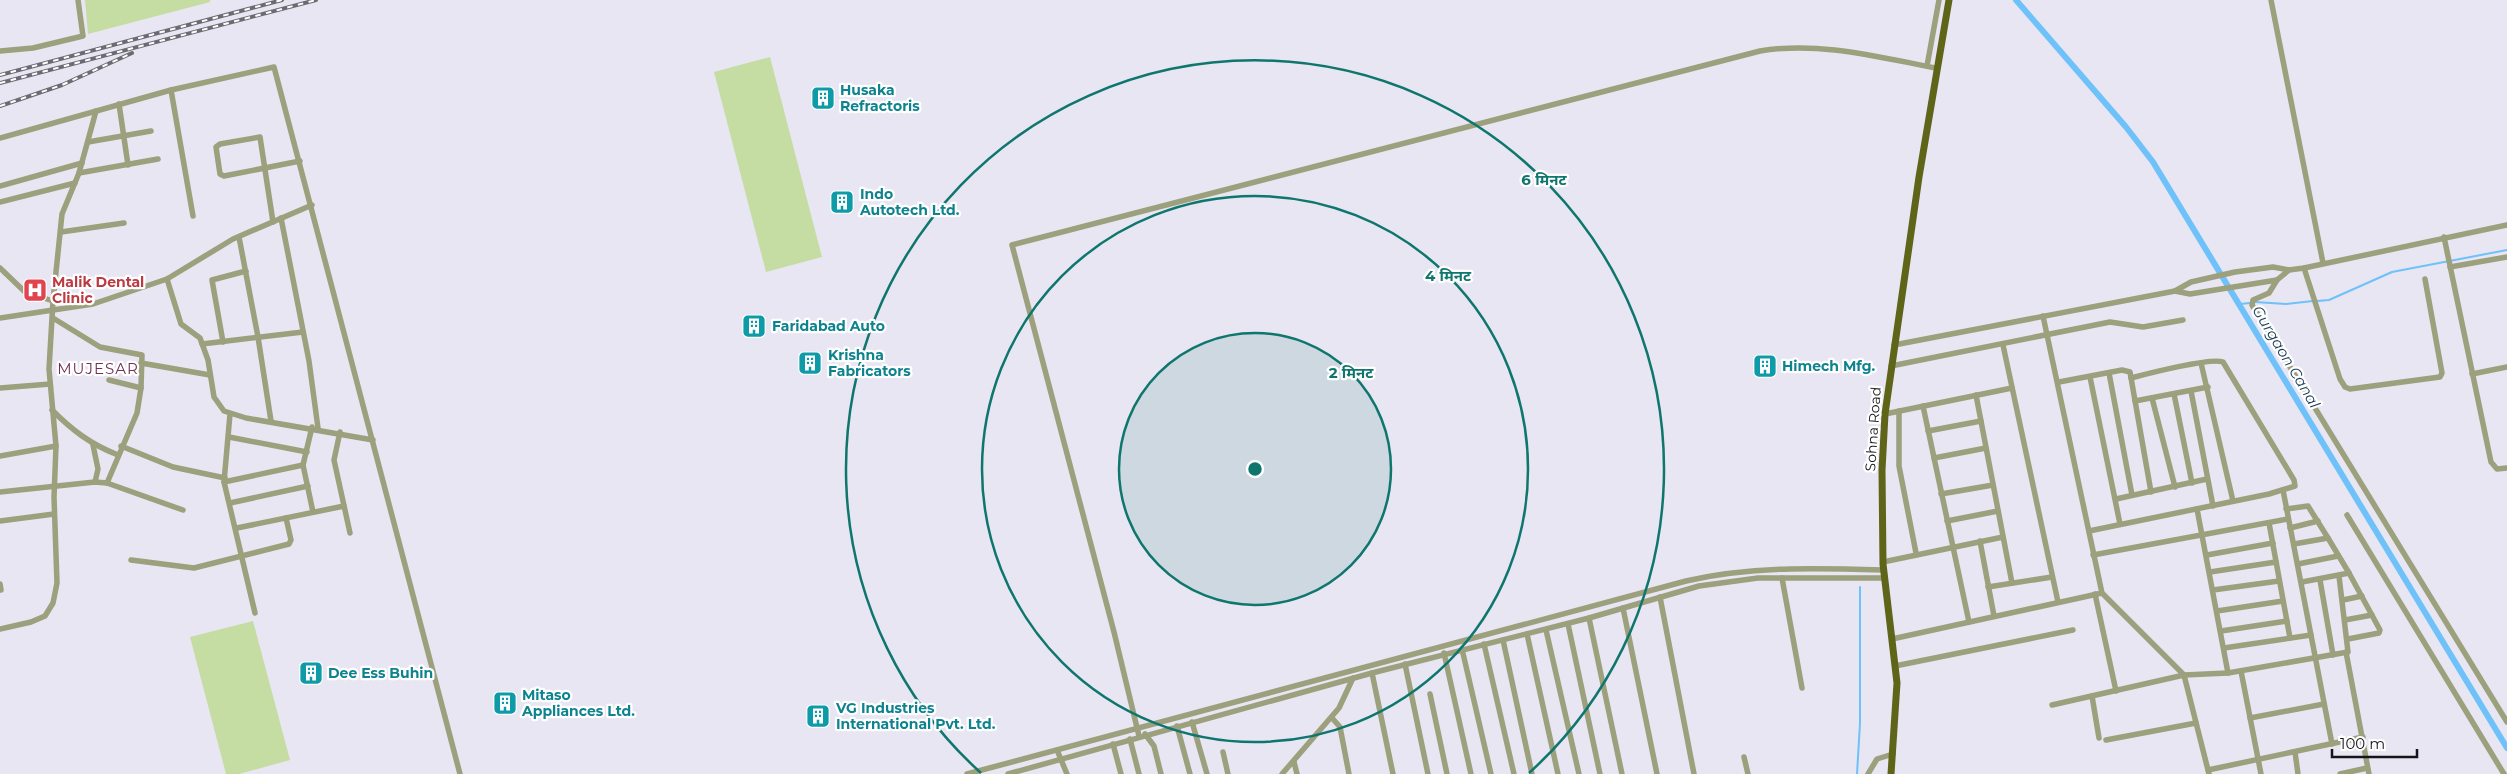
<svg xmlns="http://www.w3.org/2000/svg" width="2507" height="774" font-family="Montserrat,'Noto Sans Devanagari',sans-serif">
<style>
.green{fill:#c5dda2}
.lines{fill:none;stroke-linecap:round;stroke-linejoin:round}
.stream{stroke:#6fc1f9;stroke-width:2}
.canal{stroke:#6fc1f9;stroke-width:6}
.minor{stroke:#9ca07c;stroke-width:5.5}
.major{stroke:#5e6418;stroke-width:7}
.rail-casing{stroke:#6c6b72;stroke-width:4}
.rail{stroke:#fff;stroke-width:2;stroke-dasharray:5.5;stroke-linecap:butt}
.ring{fill:none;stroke:#0f766e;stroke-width:2.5}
.labels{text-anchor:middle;stroke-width:4.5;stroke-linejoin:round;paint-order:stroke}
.culture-label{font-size:14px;font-weight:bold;fill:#0d838f;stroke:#fff;text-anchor:start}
.health-label{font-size:14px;font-weight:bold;fill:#be3a42;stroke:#fff;text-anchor:start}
.street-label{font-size:14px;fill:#151519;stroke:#fff}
.water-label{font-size:15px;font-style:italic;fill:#183a52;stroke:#fff}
.neighbourhood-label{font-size:15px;letter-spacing:1px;fill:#723153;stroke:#fff}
.centre{fill:#0f766e;stroke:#fff;stroke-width:2.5}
.ring-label{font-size:15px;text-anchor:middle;font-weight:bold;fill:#0f766e;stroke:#fff;stroke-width:4.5;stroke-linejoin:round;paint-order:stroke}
</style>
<rect width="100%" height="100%" fill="#e7e6f2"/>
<g class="green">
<polygon points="85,0 210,0 210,2 88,34"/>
<polygon points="770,57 822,257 766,272 714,72"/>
<polygon points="253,621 290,760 239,774 226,774 190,637"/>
</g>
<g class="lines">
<g class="stream">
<polyline points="2317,301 2329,300 2392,272 2507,250"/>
<polyline points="2255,302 2286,304 2313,301"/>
<polyline points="2240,304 2250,303"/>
<polyline points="1857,774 1860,723 1860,587"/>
</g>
<polyline class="canal" points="2016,0 2126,127 2153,162 2507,748"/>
<g class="minor">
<polyline points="2271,0 2323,263"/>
<polyline points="0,51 33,48 83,36 78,0"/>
<polyline points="1927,66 1939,0"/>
<polyline points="171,90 193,216"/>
<polyline points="119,104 128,165"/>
<polyline points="0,138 171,90 274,67 460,774"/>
<polyline points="88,142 151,131"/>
<polyline points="79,173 158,159"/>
<polyline points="0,186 82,163"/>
<polyline points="0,202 75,183"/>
<polyline points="281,218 309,361 318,428"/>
<polyline points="273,222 260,137 220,144 216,147 220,174 224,176 300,161"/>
<polyline points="61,232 124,223"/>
<polyline points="239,237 258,337 271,421"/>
<polyline points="2444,237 2491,462 2497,469 2507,468"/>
<polyline points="2450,267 2507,257"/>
<polyline points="0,268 25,292 53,301"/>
<polyline points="2304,268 2340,379 2345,387 2350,389 2440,377 2442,373 2425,279"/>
<polyline points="167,279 181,324 200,338 208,360 214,397 224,411 246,418 373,440"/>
<polyline points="2277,280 2269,293 2253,300 2252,305 2507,722"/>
<polyline points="2175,291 2191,282 2235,272 2273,267 2289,270 2304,268 2507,225"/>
<polyline points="2043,316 2102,593 2184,675 2209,774"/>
<polyline points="0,318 93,304 167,279 233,239 312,205"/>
<polyline points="53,318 100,347 142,355 141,388 137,413 107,483"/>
<polyline points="223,342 212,280 246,271"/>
<polyline points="202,344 303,332"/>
<polyline points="1894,345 2175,291 2190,294 2277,280 2289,270"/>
<polyline points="2003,345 2058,602"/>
<polyline points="141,363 210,375"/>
<polyline points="2201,363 2233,501"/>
<polyline points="1891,366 2110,322 2143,327 2183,320"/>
<polyline points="2109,373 2132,495"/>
<polyline points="2472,374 2507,367"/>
<polyline points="2090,377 2120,524"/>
<polyline points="109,380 141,388"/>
<polyline points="2059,382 2122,370 2130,372 2151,492"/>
<polyline points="0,388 50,384"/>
<polyline points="2191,391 2213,506"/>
<polyline points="2174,394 2192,483"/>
<polyline points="1976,395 2012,583"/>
<polyline points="2152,398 2175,487"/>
<polyline points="2135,401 2208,387"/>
<polyline points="1923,406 1969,622"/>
<path d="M52 410C72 430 90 444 118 455"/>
<polyline points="1899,411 1899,466 1916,553"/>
<polyline points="230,414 224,482 303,465"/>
<polyline points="1885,414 2012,388"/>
<polyline points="312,427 303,465 313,512"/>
<polyline points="1928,431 1981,421"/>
<polyline points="340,432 334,460 350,533"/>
<polyline points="229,437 307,452"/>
<polyline points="93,445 98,469 95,482"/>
<polyline points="121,446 173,467 225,478"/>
<polyline points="0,456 56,446"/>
<polyline points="1934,458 1986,448"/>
<polyline points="224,482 255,613"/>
<polyline points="2283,490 2332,744"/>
<polyline points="0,492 95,482 107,483 183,510"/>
<polyline points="1941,494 1993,485"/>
<polyline points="2116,499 2207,479"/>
<polyline points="230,503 308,486"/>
<polyline points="2197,509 2228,673"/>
<polyline points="2286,509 2308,506 2328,538"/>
<polyline points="2347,515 2504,774"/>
<polyline points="0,521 54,514"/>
<polyline points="1947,521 1998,511"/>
<polyline points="2269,523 2290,638"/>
<polyline points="237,528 344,506"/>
<polyline points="2290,528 2318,521"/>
<path d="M2089 531 2269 494 2295 486 2294 480 2223 362C2212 357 2146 374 2131 378"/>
<polyline points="1980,541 1994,616"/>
<polyline points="2294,544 2328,538 2349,573 2302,582"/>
<polyline points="2093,555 2288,519"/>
<polyline points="2207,555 2273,543"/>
<polyline points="131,560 194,568 289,544 291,540 286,518"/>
<polyline points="1883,562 2003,537"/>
<polyline points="2298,564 2338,556"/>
<polyline points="2210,572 2276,562"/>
<polyline points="1782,578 1802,688"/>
<polyline points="2320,580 2333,655"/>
<polyline points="0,584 1,590"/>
<polyline points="1988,587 2052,577"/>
<polyline points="2213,590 2279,581"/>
<polyline points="2095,594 2116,691"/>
<polyline points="1660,597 1694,774"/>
<polyline points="2343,600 2362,596"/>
<polyline points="1623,608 1657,774"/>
<polyline points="2217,611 2283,601"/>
<polyline points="1589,618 1622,774"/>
<polyline points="2345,620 2372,615"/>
<polyline points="1568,624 1600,774"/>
<polyline points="0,629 31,622 45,616 53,603 57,583 54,497 56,446 49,369 53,301 62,214 79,173 96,111"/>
<polyline points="1546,630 1579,774"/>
<polyline points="2221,631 2287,621"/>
<polyline points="1527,634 1558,774"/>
<polyline points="1892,639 2102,593"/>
<polyline points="2348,639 2379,633 2380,630 2349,573"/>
<polyline points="1503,640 1532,774"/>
<polyline points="1484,644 1514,774"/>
<polyline points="2224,648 2311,635"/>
<polyline points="1462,649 1491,774"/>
<polyline points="2346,652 2369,774"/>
<polyline points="1444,653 1471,774"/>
<polyline points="1405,664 1428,774"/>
<polyline points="1895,666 2073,630"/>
<polyline points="2241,671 2261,774"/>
<polyline points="1372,673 1393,774"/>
<polyline points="1430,694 1447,774"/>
<polyline points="2092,696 2099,738"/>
<polyline points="2052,705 2184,675 2228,673 2348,652 2339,576"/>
<polyline points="1332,718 1340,727 1349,774"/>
<polyline points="2250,718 2324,704"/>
<polyline points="1192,722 1207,774"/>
<polyline points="1177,726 1190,774"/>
<polyline points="1145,734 1154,746 1161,774"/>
<path d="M1139 736 1114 632 1012 245 1760 51C1819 41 1878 57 1936 68"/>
<polyline points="1130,739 1139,774"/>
<polyline points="2106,740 2196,723"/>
<polyline points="1113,744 1121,774"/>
<polyline points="1057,750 1067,774"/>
<polyline points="1223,752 1228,774"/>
<polyline points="2295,752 2298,774"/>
<polyline points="1744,757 1748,774"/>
<polyline points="1294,762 1297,774"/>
<polyline points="2208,770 2363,737"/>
<path d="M967 774 1686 581C1751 566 1817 568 1884 570"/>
<polyline points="1008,774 1372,673 1589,618 1699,586 1758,578 1884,578"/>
<polyline points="1282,774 1339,708 1353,678"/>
<polyline points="1868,774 1877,759 1893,754"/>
<polyline points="2340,774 2367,768"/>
</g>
<polyline class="major" points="1891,774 1897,683 1883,564 1882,470 1885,414 1919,177 1949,0"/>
<g class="rail-casing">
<g id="rail">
<polyline points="0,75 282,0"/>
<polyline points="0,83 316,0"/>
<polyline points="0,106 62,85 132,53"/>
</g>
</g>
<use href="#rail" class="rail"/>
</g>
<circle cx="1255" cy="469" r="136" fill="#0f766e" fill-opacity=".12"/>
<g class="ring">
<circle cx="1255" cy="469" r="136"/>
<circle cx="1255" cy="469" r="273"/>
<path d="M981 773A409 409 0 1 1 1529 773"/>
</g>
<defs>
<g id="building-square" transform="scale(1.25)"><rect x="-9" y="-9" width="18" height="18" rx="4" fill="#0f9aa8" stroke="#fff"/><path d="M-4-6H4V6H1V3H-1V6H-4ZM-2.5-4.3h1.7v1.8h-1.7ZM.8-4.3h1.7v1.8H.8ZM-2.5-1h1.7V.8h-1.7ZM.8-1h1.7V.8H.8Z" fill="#fff"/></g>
<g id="hospital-square" transform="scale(1.25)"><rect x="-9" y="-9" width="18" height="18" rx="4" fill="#e0444e" stroke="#fff"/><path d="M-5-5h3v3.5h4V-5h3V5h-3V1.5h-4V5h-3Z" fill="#fff"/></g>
</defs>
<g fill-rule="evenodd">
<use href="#building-square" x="823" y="98"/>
<use href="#building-square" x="842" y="202"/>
<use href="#hospital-square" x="35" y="290"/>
<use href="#building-square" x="754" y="326"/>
<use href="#building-square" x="810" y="363"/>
<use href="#building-square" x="1765" y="366"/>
<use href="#building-square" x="311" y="673"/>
<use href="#building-square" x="505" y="703"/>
<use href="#building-square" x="818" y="716"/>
</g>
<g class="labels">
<g class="culture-label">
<text x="840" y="95">Husaka<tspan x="840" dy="16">Refractoris</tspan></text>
<text x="860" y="199">Indo<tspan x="860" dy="16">Autotech Ltd.</tspan></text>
<text x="772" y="331">Faridabad Auto</text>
<text x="828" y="360">Krishna<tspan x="828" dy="16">Fabricators</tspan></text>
<text x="1782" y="371">Himech Mfg.</text>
<text x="328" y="678">Dee Ess Buhin</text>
<text x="522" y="700">Mitaso<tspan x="522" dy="16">Appliances Ltd.</tspan></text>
<text x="836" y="713">VG Industries<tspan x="836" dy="16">International Pvt. Ltd.</tspan></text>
</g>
<g class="health-label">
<text x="52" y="287">Malik Dental<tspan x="52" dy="16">Clinic</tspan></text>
</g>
<g class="street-label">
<text transform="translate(1873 429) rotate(-86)" y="5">Sohna Road</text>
</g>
<g class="water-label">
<text transform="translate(2286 357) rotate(59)" y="5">Gurgaon Canal</text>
</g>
<g class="neighbourhood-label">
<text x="98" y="374">MUJESAR</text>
</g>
</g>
<circle cx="1255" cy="469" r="8" class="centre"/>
<g class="ring-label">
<text x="1544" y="185">6 मिनट</text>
<text x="1448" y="281">4 मिनट</text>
<text x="1351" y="378">2 मिनट</text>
</g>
<path d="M2332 749v8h85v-8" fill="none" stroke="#151519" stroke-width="2.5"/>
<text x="2340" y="749" font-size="15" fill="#151519" stroke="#ffffff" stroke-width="4" paint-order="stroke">100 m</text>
</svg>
